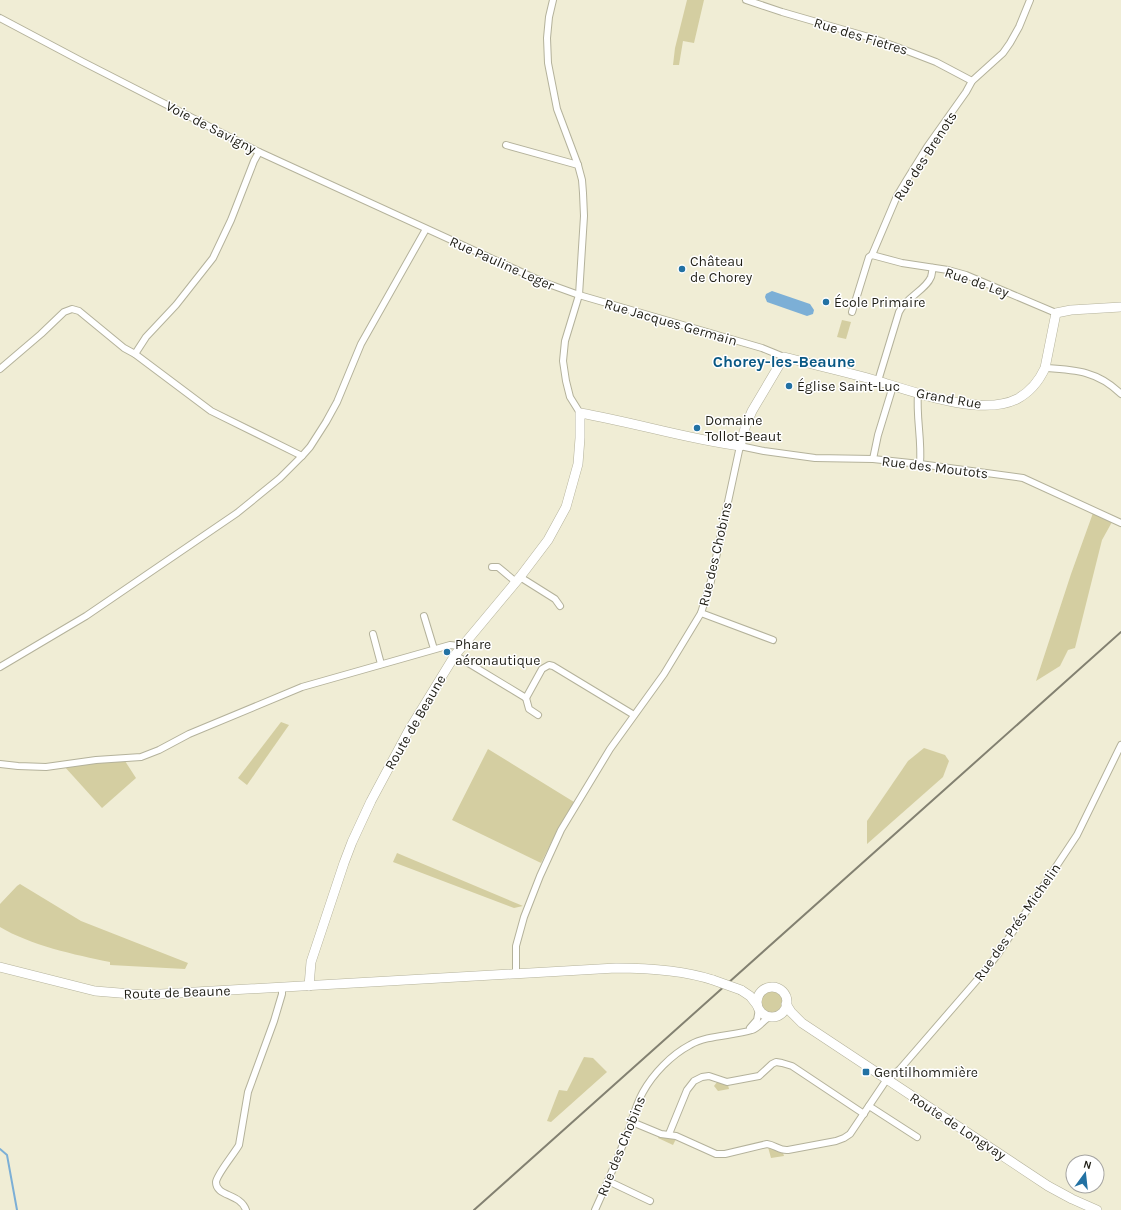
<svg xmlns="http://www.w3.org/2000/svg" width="1121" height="1210" font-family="Karla,sans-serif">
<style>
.green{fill:#d4cea1}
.water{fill:#7cafd6}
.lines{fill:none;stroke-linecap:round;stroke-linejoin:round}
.stream{stroke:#7cafd6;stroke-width:2}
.street-casing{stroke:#b4b29b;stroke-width:8}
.secondary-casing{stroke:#b4b29b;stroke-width:10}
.street{stroke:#fff;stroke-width:6}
.secondary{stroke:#fff;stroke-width:9}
.rail{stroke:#838171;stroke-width:2}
.secondary-bridge-casing{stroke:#b4b29b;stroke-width:10;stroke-linecap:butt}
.secondary-bridge{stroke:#fff;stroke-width:9}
.poi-dot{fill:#2271a3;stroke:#fff;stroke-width:1.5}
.labels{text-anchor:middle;stroke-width:3;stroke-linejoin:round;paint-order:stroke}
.street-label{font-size:14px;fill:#201f16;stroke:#fff}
.poi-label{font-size:14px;fill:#201f16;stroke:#fff;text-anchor:start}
.quarter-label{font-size:16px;font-weight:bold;fill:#095884;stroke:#fff}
</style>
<rect width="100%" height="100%" fill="#f0edd5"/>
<g class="green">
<polygon points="687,0 704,0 694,43 683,41 679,65 673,65 675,48"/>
<polygon points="842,320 851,322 846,339 837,337"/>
<polygon points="1093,513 1112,522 1102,540 1075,648 1068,650 1060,666 1036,681 1071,574"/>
<polygon points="281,722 289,725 247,785 238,778"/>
<polygon points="924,748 945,755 949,761 943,777 867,844 867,821 908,761"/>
<polygon points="488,749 574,802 552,841 541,863 452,820"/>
<polygon points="110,760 125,761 136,778 102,808 64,766"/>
<polygon points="397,853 523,906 514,908 393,862"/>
<path d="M20 884 81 921 188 963 185 969 110 965V962C75 955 30 945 0 927V904L17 886Z"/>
<circle cx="772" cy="1001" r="11"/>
<polygon points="584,1057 593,1058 607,1072 551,1122 547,1121 559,1090 567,1091"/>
<polygon points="717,1082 728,1085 729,1089 718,1091 714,1086"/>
<polygon points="659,1136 676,1139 673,1145 658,1138"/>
<polygon points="768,1147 783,1153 784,1156 771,1158"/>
</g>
<polygon class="water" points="772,291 810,304 814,310 813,314 807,316 767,302 765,297 766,294"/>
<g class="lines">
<polyline class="stream" points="0,1149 7,1155 17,1210"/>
<g class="street-casing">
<g id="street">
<polyline points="553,0 549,17 547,38 548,63 557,109 578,165 582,180 583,193 584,216 579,295 565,341 563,361 566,381 570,397 580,413"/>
<polyline points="746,0 782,12 872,38 897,47 936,62 972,81"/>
<polyline points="0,18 83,62 259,152 543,282 579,295 762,348 784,357"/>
<polyline points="506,145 578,165"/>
<polyline points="872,255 902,263 948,270 966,275 1056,313"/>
<polyline points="852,312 869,257 872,255 897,196 906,181 927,147 966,92 972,81 1003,53 1010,43 1019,27 1030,0"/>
<polyline points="135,354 146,337 176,305 213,258 231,220 254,161 259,152"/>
<path d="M1045 368C1076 370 1098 371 1121 394"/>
<polyline points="0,369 41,334 64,312 72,309 79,311 124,348 135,354 211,411 302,456"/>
<path d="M878 381 899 312C906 297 926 290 931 277 932 274 932 270 933 268"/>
<path d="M918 394C916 417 922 440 920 464"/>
<polyline points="873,459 878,435 893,386"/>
<polyline points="492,567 498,567 516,582"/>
<polyline points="520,577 555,599 560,606"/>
<polyline points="701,613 773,640"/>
<polyline points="424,616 434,649"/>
<polyline points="373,634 381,664"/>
<polyline points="455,655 526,698 542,669 549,665 553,666 634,715"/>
<polyline points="0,667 86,616 237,513 280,478 302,456 310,447 326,422 337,402 361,344 426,229"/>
<polyline points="526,698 529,709 538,715"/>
<polyline points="0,764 18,766 46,767 96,760 141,757 159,750 189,734 302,687 450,645 458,646 460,648"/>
<polyline points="516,974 516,946 524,917 540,876 561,830 610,749 664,674 701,613 711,581 740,446 764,451 815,458 873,459 920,464 1023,478 1121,523"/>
<polyline points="750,1028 757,1020 759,1009"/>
<polyline points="869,1106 917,1137"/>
<path d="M632 1122 661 1134 676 1136 716 1154H725L767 1144C775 1145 780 1151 788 1150L836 1141 844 1138 850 1134 885 1082 900 1069 984 972 998 954 1077 835 1121 745"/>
<polyline points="669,1134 687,1090 694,1081 702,1077 709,1076 727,1082 759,1076 772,1064 776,1062 782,1063 792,1066 864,1114"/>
<polyline points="608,1181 650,1201"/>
<path d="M246 1210C240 1193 216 1197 216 1182 217 1174 234 1154 239 1145L248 1092 274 1021 282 994V987"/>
<path d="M595 1210C606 1186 616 1162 626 1137 632 1122 635 1106 643 1092 653 1074 671 1055 690 1045 707 1035 733 1036 752 1030 759 1028 764 1019 771 1016"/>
</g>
</g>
<g class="secondary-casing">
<g id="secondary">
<path d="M0 967 95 991 144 995 616 968C649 968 682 970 713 980"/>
<path d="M309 986 311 962 344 863 352 842 371 801 409 730 455 655 520 577 548 540 566 507 578 464 580 438V413C633 422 686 439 740 446L746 425 752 411 784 357C815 365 847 372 878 381 914 392 982 417 1017 399 1030 392 1039 381 1045 368L1056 313 1071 310 1121 307"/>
<circle cx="772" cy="1002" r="15"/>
<polyline points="741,990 750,996 757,1005"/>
<polyline points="786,1004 791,1012 802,1023 1048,1186 1072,1199 1097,1210"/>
</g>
</g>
<use href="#street" class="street"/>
<use href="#secondary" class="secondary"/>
<polyline class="rail" points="474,1210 1121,632"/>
<g class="secondary-bridge-casing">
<polyline id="secondary-bridge" points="713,980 741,990"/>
</g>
<use href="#secondary-bridge" class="secondary-bridge"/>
</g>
<g class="poi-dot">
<circle cx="682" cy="269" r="4"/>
<circle cx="826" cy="302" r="4"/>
<circle cx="789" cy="386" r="4"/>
<circle cx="697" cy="428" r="4"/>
<circle cx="447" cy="652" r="4"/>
<rect x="862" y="1068" width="8" height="8" rx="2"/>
</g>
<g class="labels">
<g class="street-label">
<text transform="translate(861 36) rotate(17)" y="5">Rue des Fietres</text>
<text transform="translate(211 127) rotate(27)" y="5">Voie de Savigny</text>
<text transform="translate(925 156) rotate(-57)" y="5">Rue des Brenots</text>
<text transform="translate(502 263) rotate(24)" y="5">Rue Pauline Leger</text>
<text transform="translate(977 282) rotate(19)" y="5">Rue de Ley</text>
<text transform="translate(671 322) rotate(16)" y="5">Rue Jacques Germain</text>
<text transform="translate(949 398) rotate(10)" y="5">Grand Rue</text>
<text transform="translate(935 467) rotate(7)" y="5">Rue des Moutots</text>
<text transform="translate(715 554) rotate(-77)" y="5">Rue des Chobins</text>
<text transform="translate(415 722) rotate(-60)" y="5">Route de Beaune</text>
<text transform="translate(1017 922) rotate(-55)" y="5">Rue des Prés Michelin</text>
<text transform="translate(177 992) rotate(-2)" y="5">Route de Beaune</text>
<text transform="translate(958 1126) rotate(33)" y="5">Route de Longvay</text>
<text transform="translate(621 1146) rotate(-68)" y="5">Rue des Chobins</text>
</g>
<g class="poi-label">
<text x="690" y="266">Château<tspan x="690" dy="16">de Chorey</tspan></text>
<text x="834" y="307">École Primaire</text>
<text x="797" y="391">Église Saint-Luc</text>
<text x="705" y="425">Domaine<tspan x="705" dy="16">Tollot-Beaut</tspan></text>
<text x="455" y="649">Phare<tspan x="455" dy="16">aéronautique</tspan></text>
<text x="874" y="1077">Gentilhommière</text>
</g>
<g class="quarter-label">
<text x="784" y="367">Chorey-les-Beaune</text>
</g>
</g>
<g transform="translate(1085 1174) rotate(15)"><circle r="19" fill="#ffffff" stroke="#a6a5a2"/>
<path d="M0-3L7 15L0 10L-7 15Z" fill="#2271a3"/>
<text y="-6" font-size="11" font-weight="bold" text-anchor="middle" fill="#201f16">N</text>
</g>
</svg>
